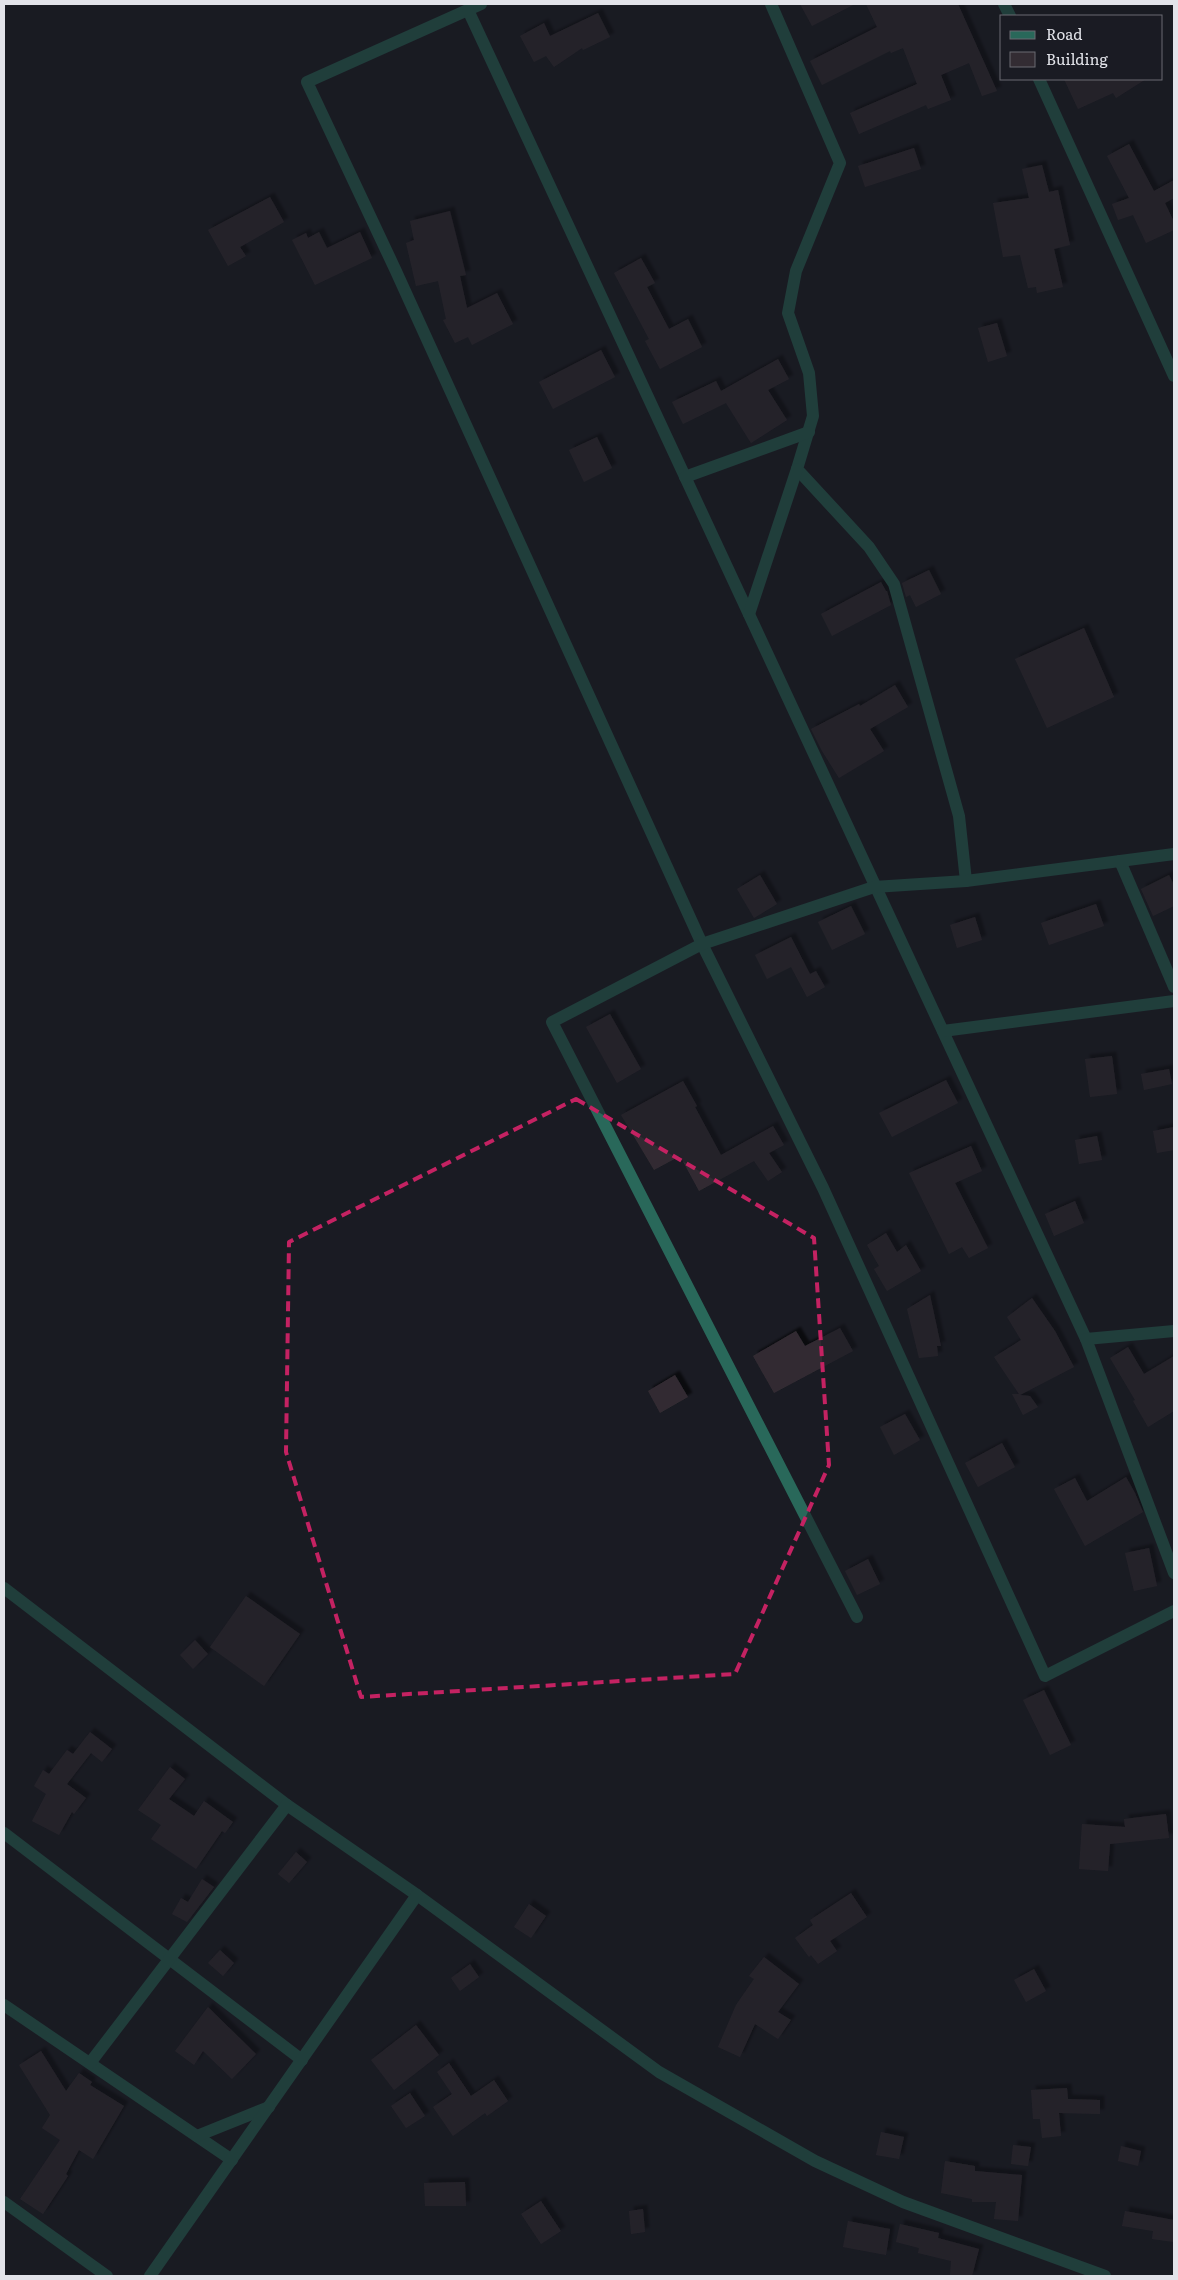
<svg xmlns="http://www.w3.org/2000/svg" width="1178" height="2280" font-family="Literata,serif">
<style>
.building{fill:#332c33;filter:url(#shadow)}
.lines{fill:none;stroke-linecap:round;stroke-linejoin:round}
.minor{stroke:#29685a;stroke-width:12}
.marked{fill:none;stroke:#c42262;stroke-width:4;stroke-dasharray:10 6;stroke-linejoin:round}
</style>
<defs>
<filter id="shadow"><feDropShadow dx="4.5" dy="-4.5" stdDeviation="1" flood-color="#0009"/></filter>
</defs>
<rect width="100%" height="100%" fill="#1a1b23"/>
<g class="building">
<polygon points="800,4 855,4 812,26"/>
<polygon points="866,4 958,4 997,91 982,96 969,63 941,75 951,100 928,109 926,105 859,134 850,113 917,84 903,48 891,53 890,51 822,85 810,61 877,27"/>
<polygon points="598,13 610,37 583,50 582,48 554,67 546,56 534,62 520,36 544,23 550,36"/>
<polygon points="1064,79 1146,79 1116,98 1113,93 1078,109"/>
<polygon points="1129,144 1154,191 1174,180 1174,198 1165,203 1174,222 1174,230 1146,243 1133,215 1118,220 1112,204 1129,198 1107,156"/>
<polygon points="914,148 921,169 865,187 858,166"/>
<polygon points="1042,165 1049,192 1058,190 1070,245 1054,249 1063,287 1037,293 1036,287 1028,288 1020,255 1003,257 993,203 1029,198 1022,169"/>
<polygon points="270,197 284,222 240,247 246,256 228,266 208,230"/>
<polygon points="450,211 466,275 460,276 467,308 497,293 513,324 472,345 468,337 455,343 443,320 446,319 438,281 416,286 406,243 414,240 410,221"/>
<polygon points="319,232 327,248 360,232 372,258 315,285 292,240 306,233 308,238"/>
<polygon points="641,258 655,283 647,287 669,329 688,319 702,347 660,369 645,341 649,339 614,273"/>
<polygon points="997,323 1007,356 988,362 978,328"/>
<polygon points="601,350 615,377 553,409 539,382"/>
<polygon points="778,359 789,379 768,390 787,420 751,443 726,403 683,424 672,402 716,381 721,391"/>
<polygon points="597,437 612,468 584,482 569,450"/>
<polygon points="929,570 941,594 916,607 910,595 906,597 902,583"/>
<polygon points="881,582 886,591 887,591 891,605 832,636 821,614"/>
<polygon points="1084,628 1114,697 1047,728 1015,659"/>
<polygon points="895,685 908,707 870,729 884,751 839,778 822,751 811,729 859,704 860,706"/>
<polygon points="760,875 777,904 754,918 737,889"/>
<polygon points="1169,875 1174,885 1174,906 1153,916 1141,889"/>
<polygon points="1096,904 1104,926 1049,945 1041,923"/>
<polygon points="851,906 865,934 832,950 818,922"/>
<polygon points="975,917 982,940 957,948 950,925"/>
<polygon points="791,937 810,974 816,971 825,987 807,997 791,967 767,979 755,955"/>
<polygon points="610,1014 641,1069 617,1083 586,1027"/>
<polygon points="1112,1056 1117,1094 1090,1097 1085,1059"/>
<polygon points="1169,1069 1172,1084 1144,1090 1141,1074"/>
<polygon points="946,1080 958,1103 892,1137 879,1113"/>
<polygon points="683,1081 697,1106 695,1107 721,1155 773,1126 784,1145 769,1153 782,1172 768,1181 754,1161 699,1191 680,1156 654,1170 621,1115"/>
<polygon points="1174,1127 1174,1150 1157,1153 1153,1131"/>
<polygon points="1097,1136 1102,1160 1079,1164 1075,1140"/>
<polygon points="971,1146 982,1171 955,1183 988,1248 969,1258 962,1247 949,1254 909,1173"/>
<polygon points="1075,1201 1084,1223 1054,1236 1045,1214"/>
<polygon points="886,1233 897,1252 906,1245 921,1271 887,1291 874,1269 879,1266 867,1245"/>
<polygon points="930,1295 941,1346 937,1346 938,1356 919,1358 907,1309"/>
<polygon points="1032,1298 1055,1331 1074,1367 1020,1395 1030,1396 1038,1407 1023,1415 1012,1394 1019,1394 994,1357 1021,1340 1007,1317"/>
<polygon points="840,1328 853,1351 774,1393 753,1356 796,1331 805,1346"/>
<polygon points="1128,1347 1144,1374 1174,1356 1174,1411 1148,1427 1133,1401 1135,1400 1110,1358"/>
<polygon points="675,1375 688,1397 660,1413 648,1391"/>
<polygon points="905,1414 920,1440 894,1455 880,1427"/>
<polygon points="1002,1443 1015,1467 978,1487 965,1463"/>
<polygon points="1126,1477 1135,1493 1143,1512 1085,1546 1054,1489 1075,1478 1087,1501"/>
<polygon points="1149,1548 1157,1586 1134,1591 1125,1553"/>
<polygon points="868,1559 880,1584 857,1595 845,1571"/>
<polygon points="246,1596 300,1634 264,1686 210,1647"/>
<polygon points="195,1640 208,1654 193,1669 180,1655"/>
<polygon points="1044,1690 1071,1745 1050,1755 1023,1700"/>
<polygon points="90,1732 112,1749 102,1762 91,1753 67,1784 86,1798 74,1814 72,1812 59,1835 32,1821 46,1794 34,1786 43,1770 49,1774 67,1750 73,1754"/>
<polygon points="170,1767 185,1779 169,1799 194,1816 204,1801 233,1822 225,1833 222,1831 196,1869 151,1839 161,1825 138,1810"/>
<polygon points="1166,1814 1169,1838 1110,1844 1108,1871 1079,1869 1082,1824 1125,1827 1124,1819"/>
<polygon points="296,1852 307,1862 289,1883 278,1874"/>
<polygon points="202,1879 214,1887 187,1922 172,1914 181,1898 188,1902"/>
<polygon points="851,1893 867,1917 830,1941 837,1951 818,1964 811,1955 809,1957 795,1938 813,1925 810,1920"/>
<polygon points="529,1904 546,1916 531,1938 514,1927"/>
<polygon points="220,1950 234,1963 223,1976 208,1963"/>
<polygon points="764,1957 799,1984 778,2012 791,2020 778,2039 755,2024 740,2057 718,2047 736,2005 754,1979 749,1976"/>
<polygon points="470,1964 479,1977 460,1991 451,1978"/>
<polygon points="1034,1969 1046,1991 1026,2002 1014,1980"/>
<polygon points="208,2007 256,2054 232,2079 203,2051 194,2065 175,2051"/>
<polygon points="416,2025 439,2055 394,2090 371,2060"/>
<polygon points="41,2051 66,2091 79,2073 92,2082 90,2085 124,2106 93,2159 79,2150 66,2174 68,2176 43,2214 20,2199 60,2140 42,2128 50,2115 19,2065"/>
<polygon points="449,2063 471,2096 494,2080 508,2101 487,2116 485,2113 453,2136 433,2107 452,2094 437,2072"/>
<polygon points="1067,2088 1068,2099 1100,2100 1100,2114 1059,2113 1061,2136 1042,2138 1040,2119 1033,2119 1031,2090"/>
<polygon points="410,2093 425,2116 406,2128 391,2106"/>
<polygon points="881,2132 904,2137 899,2159 876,2155"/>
<polygon points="1013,2145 1031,2147 1028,2166 1011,2164"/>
<polygon points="1121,2146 1141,2151 1138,2166 1118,2161"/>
<polygon points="945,2161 975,2166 975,2171 1022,2175 1018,2221 994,2219 996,2202 972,2202 972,2199 941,2193"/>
<polygon points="465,2182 466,2206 425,2206 424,2183"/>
<polygon points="541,2201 561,2231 541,2244 521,2214"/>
<polygon points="643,2209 645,2232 631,2234 629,2211"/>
<polygon points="1125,2211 1174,2220 1174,2242 1152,2239 1153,2231 1122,2226"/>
<polygon points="848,2221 890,2229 886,2255 843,2247"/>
<polygon points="900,2224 939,2233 938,2238 979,2249 972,2276 950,2276 951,2261 918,2253 919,2248 896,2242"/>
</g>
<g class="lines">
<g class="minor">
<polyline points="481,4 307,82 395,269 702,944 823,1188 1045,1676 1174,1611"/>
<polyline points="771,4 840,163 796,271 788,313 809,373 813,416 797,469 869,547 894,584 959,816 966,881"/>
<polyline points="1004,4 1010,16"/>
<polyline points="468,10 1086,1339 1174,1573"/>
<polyline points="1039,79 1174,376"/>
<polyline points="685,477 809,432"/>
<polyline points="749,614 797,469"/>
<polyline points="1120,861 1174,987"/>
<polyline points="943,1031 1174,1001"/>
<polyline points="1086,1339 1174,1331"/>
<polyline points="4,1588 287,1805 417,1895 659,2072 815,2161 903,2202 1105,2276"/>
<polyline points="857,1617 552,1022 702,944 874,887 966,881 1174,854"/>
<polyline points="4,1833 302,2060"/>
<polyline points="4,2005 232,2160"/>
<polyline points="90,2063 287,1805"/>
<polyline points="197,2136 269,2107"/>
<polyline points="4,2202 107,2276"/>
<polyline points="150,2276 417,1895"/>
</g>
</g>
<path d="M0 0H1178V2280H0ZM576 1099 814 1238 829 1465 735 1674 361 1697 286 1452 289 1242Z" fill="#1a1b23" fill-opacity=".55" fill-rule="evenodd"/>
<path class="marked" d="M576 1099 814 1238 829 1465 735 1674 361 1697 286 1452 289 1242Z"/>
<rect width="1178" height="2280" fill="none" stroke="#e2e3e9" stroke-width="10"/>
<rect x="1000" y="15" width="162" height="65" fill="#1a1b23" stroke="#6a6b72"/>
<rect x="1010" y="31" width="25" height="8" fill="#29685a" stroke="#6a6b72"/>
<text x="1046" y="40" font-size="15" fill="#e2e3e9">Road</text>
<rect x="1010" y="52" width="25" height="15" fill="#332c33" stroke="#6a6b72"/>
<text x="1046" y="65" font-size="15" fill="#e2e3e9">Building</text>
</svg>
